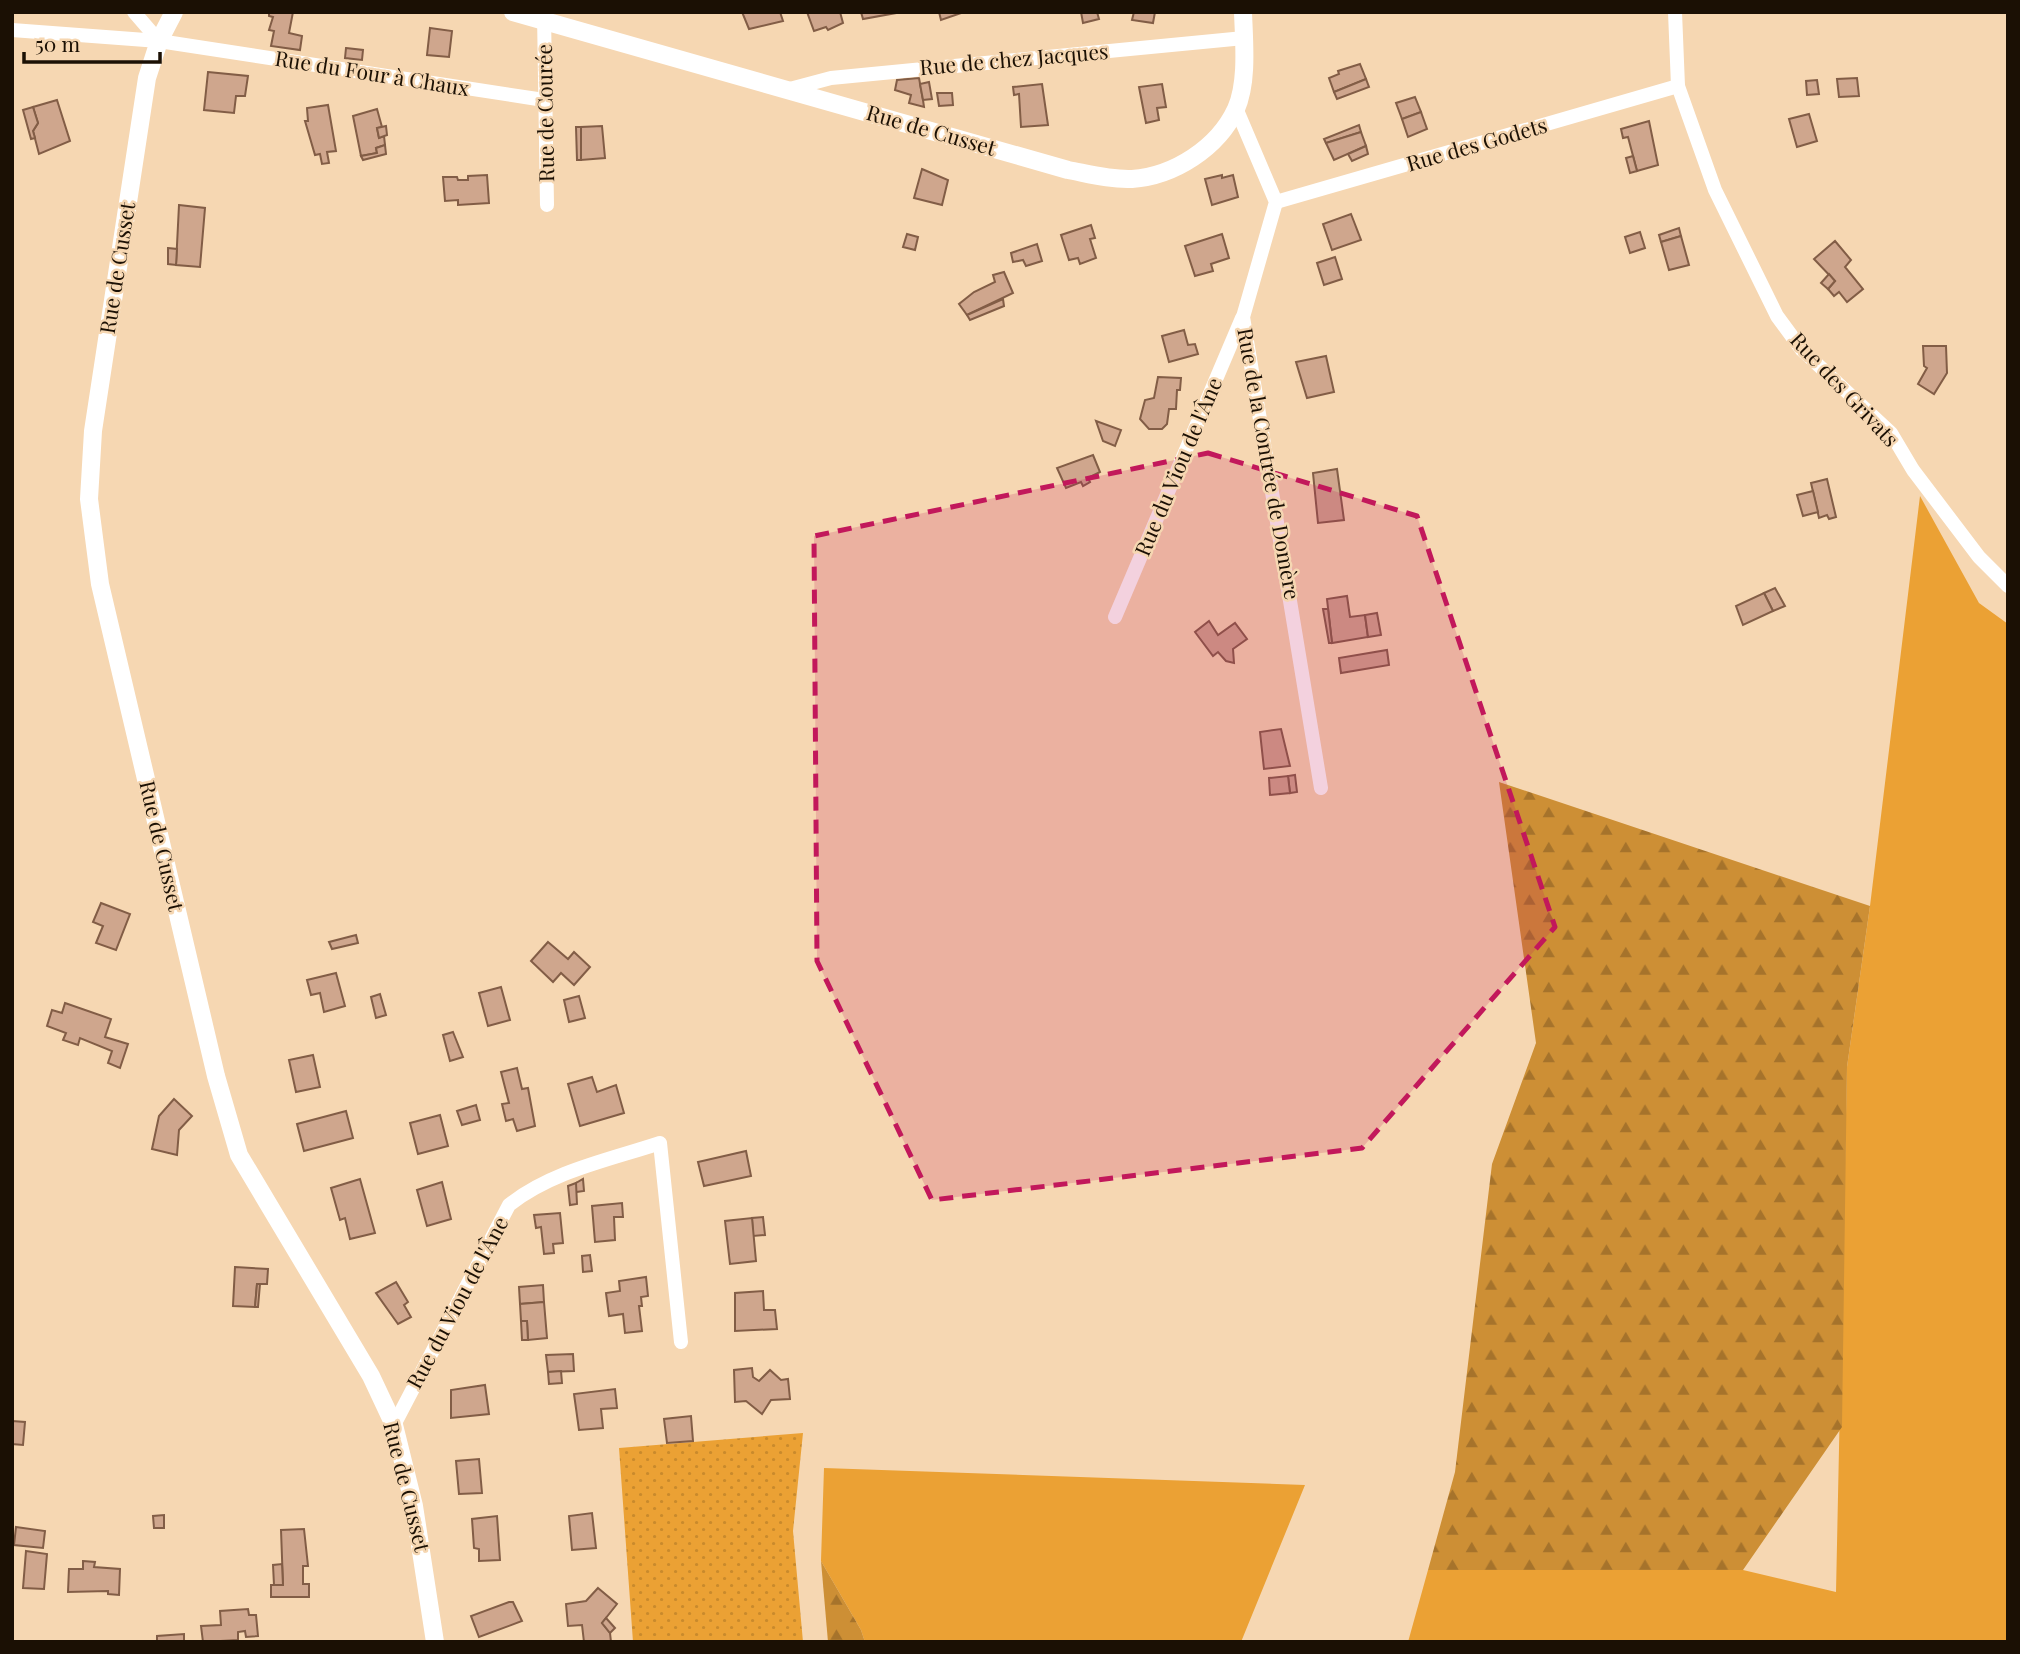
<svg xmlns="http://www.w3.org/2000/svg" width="2020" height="1654" font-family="'Playfair Display',serif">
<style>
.grass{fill:#eba134}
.forest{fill:url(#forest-firs)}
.garden{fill:url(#garden-dots)}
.building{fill:#cfa68d;stroke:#825d46;stroke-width:2}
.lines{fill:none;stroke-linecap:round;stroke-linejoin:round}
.minor{stroke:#fff;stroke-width:14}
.tertiary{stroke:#fff;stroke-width:18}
.marked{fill:#c2185b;fill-opacity:0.2;stroke:#c2185b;stroke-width:5;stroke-dasharray:14 9;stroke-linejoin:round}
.labels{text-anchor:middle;stroke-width:5;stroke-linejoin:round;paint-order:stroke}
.street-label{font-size:21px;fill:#1b1004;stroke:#f6d7b2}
</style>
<defs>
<pattern id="forest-firs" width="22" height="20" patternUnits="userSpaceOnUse" patternTransform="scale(1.75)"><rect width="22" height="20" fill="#cd8f35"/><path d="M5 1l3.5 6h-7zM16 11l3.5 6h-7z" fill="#a6732b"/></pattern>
<pattern id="garden-dots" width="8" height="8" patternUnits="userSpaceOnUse" patternTransform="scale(1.75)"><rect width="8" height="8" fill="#eba134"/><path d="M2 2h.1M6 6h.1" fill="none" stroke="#c98a2c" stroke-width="1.8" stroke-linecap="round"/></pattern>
</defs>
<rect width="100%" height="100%" fill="#f6d7b2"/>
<g class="grass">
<polygon points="1920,496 1979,603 2008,624 2008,1642 1408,1642 1428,1570 1743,1570 1836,1592 1847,1067 1870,906"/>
<polygon points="824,1468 1305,1485 1241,1642 865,1642 861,1630 821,1561"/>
</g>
<g class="forest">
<polygon points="1499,782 1870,906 1847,1067 1842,1427 1743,1570 1428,1570 1455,1472 1492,1164 1536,1043"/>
<polygon points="821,1561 861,1630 865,1642 828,1642"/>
</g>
<polygon class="garden" points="803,1433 793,1531 803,1642 633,1642 619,1448"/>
<g class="building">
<polygon points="269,12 293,12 289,33 302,36 300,50 271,46 274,31 269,30 273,17 269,16"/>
<polygon points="742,12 780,12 783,21 749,29"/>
<polygon points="807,12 840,12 843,23 828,30 826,27 814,31"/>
<polygon points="861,12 895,12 896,13 863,19"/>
<polygon points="939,12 964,12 941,20"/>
<polygon points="1081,12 1097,12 1099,19 1083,23"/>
<polygon points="1134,12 1155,12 1153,23 1132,20"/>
<polygon points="430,28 452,31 449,57 427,55"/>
<polygon points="346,48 363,50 362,60 345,58"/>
<polygon points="1360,64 1366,79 1334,92 1329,78 1339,74 1338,71"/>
<polygon points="208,72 248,76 245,96 236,96 234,113 204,110"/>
<polygon points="919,78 923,100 924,107 909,103 911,95 895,90 897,80"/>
<polygon points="1857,78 1859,96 1839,97 1837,79"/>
<polygon points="1366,79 1369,87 1337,99 1334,92"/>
<polygon points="1817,80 1819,94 1807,95 1806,81"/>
<polygon points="929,82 932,99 923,100 920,84"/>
<polygon points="1042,84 1048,125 1021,127 1019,94 1014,95 1013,87"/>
<polygon points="1162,84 1166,107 1157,108 1159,120 1146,123 1139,87"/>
<polygon points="937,93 952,93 953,105 939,106"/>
<polygon points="1415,97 1421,112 1402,119 1396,103"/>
<polygon points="57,100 70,141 39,154 33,131 38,123 33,107"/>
<polygon points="328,105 336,151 327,152 329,163 322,164 320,154 315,155 305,121 308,121 307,108"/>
<polygon points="33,107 38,123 33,131 35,138 31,139 23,110"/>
<polygon points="377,109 382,127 377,128 379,138 384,136 385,145 376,148 377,153 361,156 353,116"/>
<polygon points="1421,112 1427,129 1408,137 1402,119"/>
<polygon points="1809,114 1817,141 1797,147 1789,119"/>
<polygon points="1649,121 1658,165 1637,171 1628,137 1623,138 1621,129"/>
<polygon points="1359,125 1361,132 1326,143 1324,139"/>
<polygon points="386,126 387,135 379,138 377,128"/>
<polygon points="602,126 605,158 581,160 581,127"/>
<polygon points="576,127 581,127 581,160 577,160"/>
<polygon points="1361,132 1366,146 1334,160 1326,143"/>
<polygon points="385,145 386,154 363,160 361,156 377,153 376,148"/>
<polygon points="1366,146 1368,154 1352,161 1348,154"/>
<polygon points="1633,156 1637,171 1630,173 1626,158"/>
<polygon points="922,169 948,180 942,205 914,198"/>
<polygon points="487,175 489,203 458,205 458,200 445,201 443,177 457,177 458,180 468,180 468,176"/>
<polygon points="1222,175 1222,178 1233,175 1238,197 1212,205 1205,179"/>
<polygon points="179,205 205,208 200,267 176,265"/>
<polygon points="1351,214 1361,240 1332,250 1323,224"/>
<polygon points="1091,225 1095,238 1090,239 1096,258 1080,264 1078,258 1069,260 1061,235"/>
<polygon points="1679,228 1681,236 1661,242 1659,235"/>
<polygon points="1640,232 1645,248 1630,253 1625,237"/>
<polygon points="907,234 918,237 915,250 903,247"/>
<polygon points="1222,234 1229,258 1211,264 1213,271 1195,276 1185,246"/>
<polygon points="1681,236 1689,265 1669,270 1661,242"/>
<polygon points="1835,241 1851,260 1845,267 1863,289 1847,302 1839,292 1834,296 1828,289 1835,281 1814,259"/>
<polygon points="1037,244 1042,261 1026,266 1023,260 1013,262 1011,253"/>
<polygon points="168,248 177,249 176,265 168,264"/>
<polygon points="1335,257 1342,279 1324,285 1317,263"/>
<polygon points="1004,272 1013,293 967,315 959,304 974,292 995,282 993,275"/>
<polygon points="1829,274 1835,281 1828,289 1821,283"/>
<polygon points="1003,299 1004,306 970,320 967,315"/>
<polygon points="1184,330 1188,345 1195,344 1198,354 1169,362 1162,336"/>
<polygon points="1923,346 1946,346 1947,373 1934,394 1918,384 1927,368 1924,366"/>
<polygon points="1326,356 1334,392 1307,398 1296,362"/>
<polygon points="1158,377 1181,378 1180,390 1177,390 1176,409 1169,409 1167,424 1162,429 1149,429 1140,419 1145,400 1154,398"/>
<polygon points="1096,421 1121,430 1115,446 1103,441"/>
<polygon points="1093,455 1100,472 1088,478 1090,482 1083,486 1081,482 1066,488 1057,468"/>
<polygon points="1337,469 1344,520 1318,523 1313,473"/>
<polygon points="1827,479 1836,517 1829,519 1827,515 1819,518 1811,483"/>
<polygon points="1813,491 1818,512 1803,516 1797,495"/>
<polygon points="1775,588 1785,606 1773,611 1764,593"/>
<polygon points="1764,593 1773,611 1743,625 1736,606"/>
<polygon points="1347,596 1350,617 1365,615 1368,637 1332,643 1327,599"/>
<polygon points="1323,609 1328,609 1332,643 1329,643"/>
<polygon points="1377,613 1381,635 1368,637 1365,615"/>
<polygon points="1209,621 1218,635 1235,623 1247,639 1233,649 1234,663 1226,661 1218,652 1213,656 1195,632"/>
<polygon points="1387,650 1389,665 1341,673 1339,658"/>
<polygon points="1281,729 1290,766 1264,769 1260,732"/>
<polygon points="1295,775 1297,792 1290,793 1288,776"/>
<polygon points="1288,776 1290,793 1270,795 1269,778"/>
<polygon points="101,903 130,914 116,950 96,943 103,926 93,922"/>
<polygon points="356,935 358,943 332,949 329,942"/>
<polygon points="548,942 568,959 574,952 590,967 574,985 561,973 553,982 531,961"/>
<polygon points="336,973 345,1006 324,1012 320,993 311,995 307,980"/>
<polygon points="501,987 510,1020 488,1026 479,993"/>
<polygon points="380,994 386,1015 376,1018 371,997"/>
<polygon points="579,996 585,1018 569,1022 564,1000"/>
<polygon points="65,1003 111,1019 105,1037 128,1044 120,1068 108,1063 112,1051 80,1038 78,1045 63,1040 66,1033 47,1026 52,1010 62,1013"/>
<polygon points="453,1032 463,1057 450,1061 443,1035"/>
<polygon points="313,1055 320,1087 296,1092 289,1060"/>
<polygon points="517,1068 522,1089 528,1088 535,1126 517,1131 513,1119 506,1121 502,1104 509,1103 501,1072"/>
<polygon points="592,1077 597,1092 616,1085 624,1113 580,1126 568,1084"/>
<polygon points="174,1099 192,1116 179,1130 177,1155 152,1149 159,1116"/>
<polygon points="476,1105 480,1120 462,1125 457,1111"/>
<polygon points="346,1111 353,1138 304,1151 297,1124"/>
<polygon points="440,1115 448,1146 418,1154 410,1123"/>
<polygon points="746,1151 751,1176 704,1186 698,1162"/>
<polygon points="360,1179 375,1233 350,1239 345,1218 340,1220 331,1188"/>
<polygon points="583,1179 584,1191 576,1192 576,1183"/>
<polygon points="442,1182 451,1219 427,1226 417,1190"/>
<polygon points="576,1183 577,1204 570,1205 568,1186"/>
<polygon points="622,1203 623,1217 614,1217 615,1240 595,1242 592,1206"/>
<polygon points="560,1213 563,1243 553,1244 554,1253 544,1254 541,1227 536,1228 534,1215"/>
<polygon points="763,1217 765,1235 753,1236 752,1218"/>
<polygon points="752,1218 756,1261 730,1264 725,1221"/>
<polygon points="590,1255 592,1271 583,1272 582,1256"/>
<polygon points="235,1267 268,1269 267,1284 257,1284 255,1307 233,1306"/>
<polygon points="646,1277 648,1296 641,1297 642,1306 639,1306 642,1331 625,1333 623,1314 609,1316 606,1293 620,1291 619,1281"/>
<polygon points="396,1282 408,1302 404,1305 411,1317 398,1324 376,1293"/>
<polygon points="257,1284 260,1284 258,1307 255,1307"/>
<polygon points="543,1285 544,1302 520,1304 519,1287"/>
<polygon points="763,1291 764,1310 775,1310 777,1329 735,1331 735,1293"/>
<polygon points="544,1302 547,1338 528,1340 527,1321 521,1321 520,1304"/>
<polygon points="521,1321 527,1321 528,1340 522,1340"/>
<polygon points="573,1354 574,1371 548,1372 546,1355"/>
<polygon points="752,1368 753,1377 759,1381 770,1370 781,1380 788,1379 790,1399 771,1400 762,1414 746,1401 735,1402 734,1370"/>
<polygon points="561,1371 562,1383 549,1384 548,1372"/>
<polygon points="485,1385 489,1414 451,1418 451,1390"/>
<polygon points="615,1389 617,1408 601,1409 603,1428 579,1430 574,1394"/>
<polygon points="691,1416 693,1441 667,1443 664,1419"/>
<polygon points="12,1421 25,1422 23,1445 12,1444"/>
<polygon points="479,1459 482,1493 459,1494 456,1461"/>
<polygon points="592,1513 596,1548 572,1550 569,1516"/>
<polygon points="164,1515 164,1528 154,1528 153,1516"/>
<polygon points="497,1516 500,1560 479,1561 479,1549 474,1548 472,1519"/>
<polygon points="16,1527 45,1531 43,1548 14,1545"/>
<polygon points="304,1529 308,1566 303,1566 303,1584 309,1584 309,1597 271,1597 271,1585 283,1585 281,1530"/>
<polygon points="26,1551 47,1554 44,1589 23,1588"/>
<polygon points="83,1561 95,1562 94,1567 120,1569 119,1595 108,1594 108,1591 68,1592 69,1569 83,1569"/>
<polygon points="282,1564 283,1585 274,1585 273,1565"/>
<polygon points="598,1588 617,1604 602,1623 610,1633 611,1642 584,1642 582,1625 568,1626 566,1604 586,1601"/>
<polygon points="509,1602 513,1602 522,1621 479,1637 471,1616"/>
<polygon points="248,1609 249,1615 256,1615 258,1636 246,1637 245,1631 238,1632 238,1640 203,1642 201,1626 221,1625 220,1611"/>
<polygon points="606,1618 615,1628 610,1633 602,1623"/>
<polygon points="184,1634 184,1642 157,1642 157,1636"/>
</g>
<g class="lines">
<g class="minor">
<polyline points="134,12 159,41"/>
<polyline points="1675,12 1678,86 1715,190 1777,316 1802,350 1891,433 1913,470 1979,557 2008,586"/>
<polyline points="544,14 547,205"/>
<polyline points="12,30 159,41 544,100"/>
<polyline points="786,90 831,78 1244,38"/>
<polyline points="1236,108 1276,202 1243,317 1321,788"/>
<polyline points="1276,202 1678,86"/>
<polyline points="1115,617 1242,318"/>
<path d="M394 1425 509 1205C552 1171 609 1160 660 1143L681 1342"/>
</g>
<g class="tertiary">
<polyline points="174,12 159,41 147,78 93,431 89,499 100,584 216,1076 239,1155 371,1376 394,1425 414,1506 435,1642"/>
<path d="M513 12 1068 170C1089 174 1111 180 1132 179 1174 176 1218 148 1236 109 1248 82 1244 42 1243 12"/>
</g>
</g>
<path class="marked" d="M1208 453 1417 516 1555 927 1362 1148 932 1200 817 961 814 536Z"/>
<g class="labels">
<g class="street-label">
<text transform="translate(1014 60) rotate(-5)" y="7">Rue de chez Jacques</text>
<text transform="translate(372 74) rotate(9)" y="7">Rue du Four à Chaux</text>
<text transform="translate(546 113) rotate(-91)" y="7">Rue de Courée</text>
<text transform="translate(931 131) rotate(16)" y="7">Rue de Cusset</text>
<text transform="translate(1477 145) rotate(-16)" y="7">Rue des Godets</text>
<text transform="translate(118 268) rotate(-81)" y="7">Rue de Cusset</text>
<text transform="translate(1844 390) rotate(47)" y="7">Rue des Grivats</text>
<text transform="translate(1268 464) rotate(80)" y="7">Rue de la Contrée de Domère</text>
<text transform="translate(1179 467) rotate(-67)" y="7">Rue du Viou de l'Âne</text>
<text transform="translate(161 846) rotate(77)" y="7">Rue de Cusset</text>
<text transform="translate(458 1303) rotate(-62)" y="7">Rue du Viou de l'Âne</text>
<text transform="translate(406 1487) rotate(76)" y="7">Rue de Cusset</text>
</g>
</g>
<rect width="2020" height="1654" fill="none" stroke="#1b1004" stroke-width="28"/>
<path d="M24 52v10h136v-10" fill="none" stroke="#1b1004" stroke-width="3.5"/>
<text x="35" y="52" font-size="21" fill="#1b1004" stroke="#f6d7b2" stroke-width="5" paint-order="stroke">50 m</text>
</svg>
